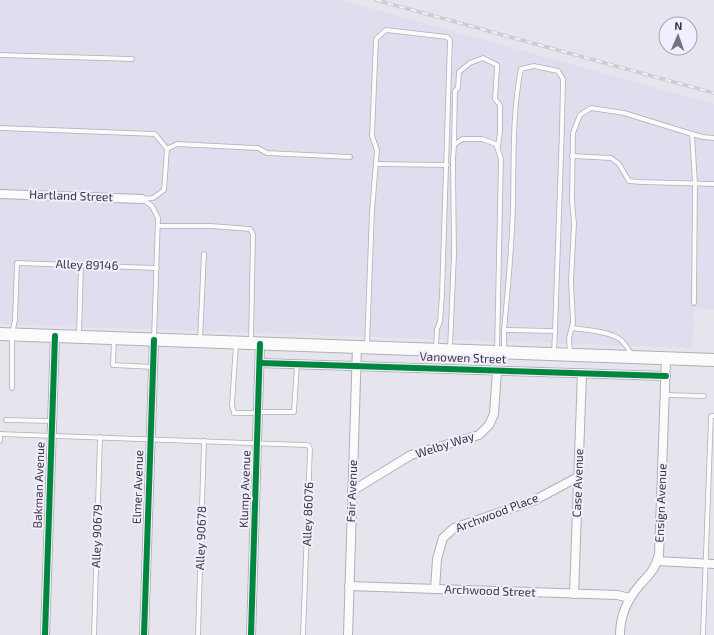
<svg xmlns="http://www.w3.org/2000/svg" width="714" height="635" font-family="'Exo 2',sans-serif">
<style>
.built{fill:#e1dcee}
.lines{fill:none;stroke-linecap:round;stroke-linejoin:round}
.service-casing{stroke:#b1afb6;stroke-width:5.5}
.minor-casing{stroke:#b1afb6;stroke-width:10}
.secondary-casing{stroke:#b1afb6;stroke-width:14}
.service{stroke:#fbfbfc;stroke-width:4}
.minor{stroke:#fbfbfc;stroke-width:8}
.secondary{stroke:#fbfbfc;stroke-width:12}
.rail-casing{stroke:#cdcccf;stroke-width:3.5}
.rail{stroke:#f2edff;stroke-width:2;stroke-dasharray:6;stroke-linecap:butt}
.cycleway-casing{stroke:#f2edff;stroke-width:8}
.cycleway{stroke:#00873e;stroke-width:6}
.labels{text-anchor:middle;stroke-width:4;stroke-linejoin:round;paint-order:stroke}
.street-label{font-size:12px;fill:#38363c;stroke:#f2edff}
</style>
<rect width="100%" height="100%" fill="#e6e4ed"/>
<polygon class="built" points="0,0 340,0 714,104 714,309 694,308 692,348 0,324"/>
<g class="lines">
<g class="service-casing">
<g id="service">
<polyline points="0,55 132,59"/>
<polyline points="0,128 155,134 167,149 164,190 153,198 142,199"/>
<polyline points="692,134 703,137 714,138"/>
<polyline points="454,144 455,91 458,88 459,72 470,63 483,58 497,65 497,68 495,99 500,105 500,132 498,147"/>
<polyline points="167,149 177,144 258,148 267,153 350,157"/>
<polyline points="572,156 611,158 619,164 629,181 641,182 714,184"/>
<polyline points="376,164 447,165"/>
<polyline points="142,199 152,206 158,218 154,338"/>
<polyline points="158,226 211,226 250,229 253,234 251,342"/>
<path d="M572 328C585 330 607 331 618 338 624 341 628 349 632 355"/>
<path d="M504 330C508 289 512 247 513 205 514 160 512 113 521 69L534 66 558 71 563 79 562 129 555 331"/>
<polyline points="79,335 81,265"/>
<polyline points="114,339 113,365 153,367"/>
<polyline points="200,340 204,254"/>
<polyline points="236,344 232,405 234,413 258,413"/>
<polyline points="367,345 372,211 377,150 372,136 376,39 386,30 447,37 450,40 442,295 440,322 437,329 436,348"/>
<polyline points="450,348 454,255 453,160 454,145 462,139 482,139 496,144 501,159 497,350"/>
<polyline points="504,350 504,330 555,331 554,353"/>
<polyline points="570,353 569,338 573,323 571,281 574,224 572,201 573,133 580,115 591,108 624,113 692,134 695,184 694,303"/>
<polyline points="12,388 12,334 15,320 17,263 157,268"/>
<polyline points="665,395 704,396"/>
<polyline points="258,412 294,412 297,364"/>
<polyline points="6,420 52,421"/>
<polyline points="0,434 306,445 309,446 310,449 303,635"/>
<polyline points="0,441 0,434"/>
<polyline points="94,635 100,437"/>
<polyline points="198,635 204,441"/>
<polyline points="703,635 711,416 714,416"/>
</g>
</g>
<g class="minor-casing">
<g id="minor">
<polyline points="0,194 142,199"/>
<polyline points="260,363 666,376"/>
<polyline points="352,491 411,455 479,435 489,425 494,414 497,371"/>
<polyline points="657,561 714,564"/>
<polyline points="349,586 617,595 630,598"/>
<polyline points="435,589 437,559 443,538 454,528 533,501 578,477"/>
<polyline points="574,594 582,373"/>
<polyline points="45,635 55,336"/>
<polyline points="144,635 154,340"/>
<polyline points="251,635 260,344"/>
<polyline points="348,635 357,347"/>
<path d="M620 635C620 617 627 600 639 586 649 574 654 572 659 555L666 359"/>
</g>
</g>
<g class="secondary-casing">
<polyline id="secondary" points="0,334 714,360"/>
</g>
<use href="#service" class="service"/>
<use href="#minor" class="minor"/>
<use href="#secondary" class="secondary"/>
<g class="rail-casing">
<polyline id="rail" points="376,0 714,93"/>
</g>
<use href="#rail" class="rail"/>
<g class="cycleway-casing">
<g id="cycleway">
<polyline points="260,363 666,376"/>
<polyline points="45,635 55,336"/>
<polyline points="144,635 154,340"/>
<polyline points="251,635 260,344"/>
</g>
</g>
<use href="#cycleway" class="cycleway"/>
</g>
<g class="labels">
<g class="street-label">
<text transform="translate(71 196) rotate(2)" y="4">Hartland Street</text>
<text transform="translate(87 265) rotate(2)" y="4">Alley 89146</text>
<text transform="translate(463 358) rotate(2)" y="4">Vanowen Street</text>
<text transform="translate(445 445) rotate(-18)" y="4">Welby Way</text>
<text transform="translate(578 483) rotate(-88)" y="4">Case Avenue</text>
<text transform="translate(39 485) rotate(-88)" y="4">Bakman Avenue</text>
<text transform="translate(138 487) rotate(-88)" y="4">Elmer Avenue</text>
<text transform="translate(245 489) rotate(-88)" y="4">Klump Avenue</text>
<text transform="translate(352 491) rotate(-88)" y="4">Fair Avenue</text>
<text transform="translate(661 503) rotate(-88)" y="4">Ensign Avenue</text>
<text transform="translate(497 513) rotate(-21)" y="4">Archwood Place</text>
<text transform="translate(308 514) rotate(-88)" y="4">Alley 86076</text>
<text transform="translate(97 536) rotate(-88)" y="4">Alley 90679</text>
<text transform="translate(201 538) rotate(-88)" y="4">Alley 90678</text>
<text transform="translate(490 591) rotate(2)" y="4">Archwood Street</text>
</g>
</g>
<g transform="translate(678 36) rotate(2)"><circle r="19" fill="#f2edff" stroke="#a8a4b1"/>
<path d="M0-3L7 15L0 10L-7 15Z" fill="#75737a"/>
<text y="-6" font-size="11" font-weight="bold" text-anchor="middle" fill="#38363c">N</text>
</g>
</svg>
